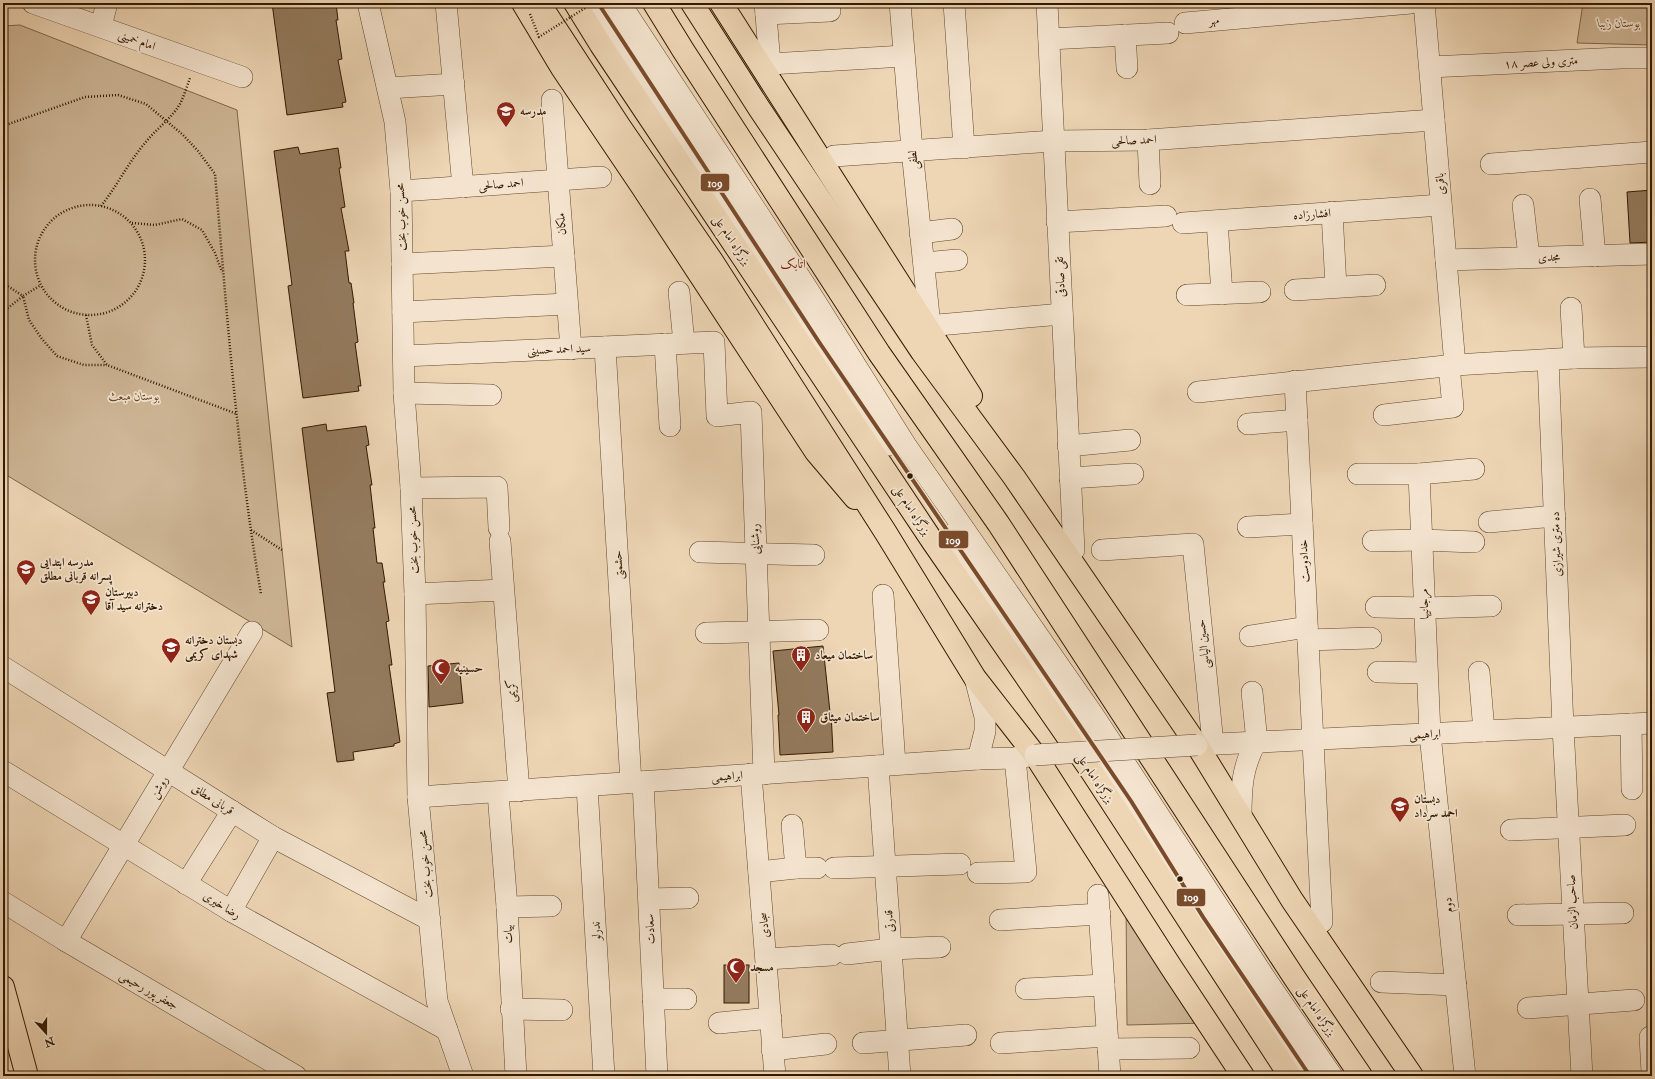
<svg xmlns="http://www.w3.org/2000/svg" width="1655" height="1079" font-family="'IM FELL Double Pica',Amiri,serif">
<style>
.green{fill:#ceb696;stroke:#80684b}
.building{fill:#947b5e;stroke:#321900}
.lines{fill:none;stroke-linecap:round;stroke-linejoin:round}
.minor-casing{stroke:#61482d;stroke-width:22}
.major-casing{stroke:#321900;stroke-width:24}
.highway-casing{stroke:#321900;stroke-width:24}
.path{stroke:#321900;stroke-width:2.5;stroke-dasharray:1 2;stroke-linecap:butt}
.minor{stroke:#f4e4cf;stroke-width:21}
.major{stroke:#eed6b5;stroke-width:22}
.highway{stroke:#eed6b5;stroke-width:22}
.minor-bridge-casing{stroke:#61482d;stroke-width:22;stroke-linecap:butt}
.path-bridge{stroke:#321900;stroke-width:2.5;stroke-dasharray:1 2;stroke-linecap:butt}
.minor-bridge{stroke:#f4e4cf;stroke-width:21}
.bus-1-casing{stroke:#f4e4cf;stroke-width:7}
.bus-1{stroke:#7a4b2a;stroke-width:4}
.bus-dot{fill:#321900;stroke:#f4e4cf;stroke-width:1.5}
.labels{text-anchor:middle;stroke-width:3.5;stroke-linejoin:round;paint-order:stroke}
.street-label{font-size:12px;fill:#321900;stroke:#f4e4cf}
.park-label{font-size:12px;font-style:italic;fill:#61482d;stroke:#f4e4cf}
.poi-label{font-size:12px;font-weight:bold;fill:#321900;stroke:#f4e4cf;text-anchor:start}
.neighbourhood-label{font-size:13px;fill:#7a1f14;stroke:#f4e4cf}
.line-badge{stroke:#f4e4cf;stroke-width:1.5}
.badge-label{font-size:11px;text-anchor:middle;font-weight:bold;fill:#fff}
</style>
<rect width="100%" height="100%" fill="#eed6b5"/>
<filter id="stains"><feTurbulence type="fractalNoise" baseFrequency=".005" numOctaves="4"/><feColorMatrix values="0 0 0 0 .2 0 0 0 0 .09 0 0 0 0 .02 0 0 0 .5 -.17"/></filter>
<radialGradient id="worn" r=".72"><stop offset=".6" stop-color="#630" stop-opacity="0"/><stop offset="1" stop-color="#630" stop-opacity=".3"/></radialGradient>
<g class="green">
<polygon points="1583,3 1652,3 1652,45 1577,43"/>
<polygon points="20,25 237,110 292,647 3,473 3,26"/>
<polygon points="1126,900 1206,1023 1127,1025"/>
</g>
<g class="building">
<polygon points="272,3 296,3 297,6 315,3 336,3 338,20 336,20 342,59 338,60 346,102 342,103 343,107 287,115"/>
<polygon points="298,147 300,154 338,148 341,168 339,168 345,207 341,208 349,251 345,251 349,283 351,283 354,303 353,303 358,342 355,343 361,386 358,386 359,391 303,398 288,286 292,285 274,151"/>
<polygon points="1652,190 1652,242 1630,243 1627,192"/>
<polygon points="326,424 327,431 366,426 369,445 366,446 372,485 370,485 375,528 373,528 377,563 382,563 385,582 383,582 389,621 386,622 392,665 389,665 400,742 394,744 394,746 353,752 354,760 337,762 327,693 335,692 302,428"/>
<polygon points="823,646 830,712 831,712 833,752 780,755 778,715 779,715 773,651"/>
<polygon points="459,663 463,703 429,707 428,666"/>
<rect x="724" y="965" width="25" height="38"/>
</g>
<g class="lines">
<g class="minor-casing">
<g id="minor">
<polyline points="33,3 242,77"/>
<polyline points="368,3 395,122 401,191 404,393 411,488 415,594 418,797 437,1001 463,1076"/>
<polyline points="446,3 463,187"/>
<polyline points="598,3 819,342 890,445"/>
<polyline points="620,3 805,285 907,447 1094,716 1267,981 1332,1076"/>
<polyline points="765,3 770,64 904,56"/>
<polyline points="900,3 912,150 929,316"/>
<polyline points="954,3 964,148"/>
<polyline points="1047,3 1074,550"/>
<polyline points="1424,3 1455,365"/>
<polyline points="766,14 830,11"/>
<polyline points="1185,23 1411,3"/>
<polyline points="101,26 107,3"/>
<polyline points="1125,35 1127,68"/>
<polyline points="1049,39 1168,33"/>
<polyline points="1430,67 1621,58 1652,58"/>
<polyline points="388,88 454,84"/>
<polyline points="552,100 571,349"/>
<polyline points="1148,140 1150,184"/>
<polyline points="834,156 1054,141 1148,140 1434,120"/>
<polyline points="1491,164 1652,152"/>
<polyline points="401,191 601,177"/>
<polyline points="1590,199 1595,256"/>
<polyline points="1523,205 1529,257"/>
<polyline points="1332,212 1336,287"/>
<polyline points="1217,221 1222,294"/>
<polyline points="1057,222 1166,216"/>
<polyline points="1183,223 1441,205"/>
<polyline points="920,233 952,229"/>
<polyline points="1446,260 1652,254"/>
<polyline points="924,263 957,260"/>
<polyline points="402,264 564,256"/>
<polyline points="1295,290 1375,285"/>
<polyline points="679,292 684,343"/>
<polyline points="1187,295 1260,292"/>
<polyline points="1571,308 1574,358"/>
<polyline points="403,312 567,304"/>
<polyline points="938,325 1062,314"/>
<polyline points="665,344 670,426"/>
<polyline points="605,347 631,783"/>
<polyline points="404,356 714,342 717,416 751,412 764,774"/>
<polyline points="1548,360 1563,727 1582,1076"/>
<polyline points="1295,381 1322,922"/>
<polyline points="1198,392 1455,365 1574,358 1652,357"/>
<polyline points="404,393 491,395"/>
<polyline points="1384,415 1453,407 1449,366"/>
<polyline points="1248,424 1297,420"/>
<polyline points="1068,446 1130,440"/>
<polyline points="1358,474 1419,474 1474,469"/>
<polyline points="1419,474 1430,734 1465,1076"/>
<polyline points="1070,478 1133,474"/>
<polyline points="411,488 497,487 499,528"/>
<polyline points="1489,522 1555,516"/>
<polyline points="1248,527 1302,524"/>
<polyline points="951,535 1131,801 1203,917 1310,1076"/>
<polyline points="500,541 519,791"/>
<polyline points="1373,541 1422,540 1474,542"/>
<polyline points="1102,550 1193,544 1213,744"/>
<polyline points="700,552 814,555"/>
<polyline points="415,594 503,590"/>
<polyline points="883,595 895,764"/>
<polyline points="1376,607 1425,608 1491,606"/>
<polyline points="706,633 818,630"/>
<polyline points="1250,636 1307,627"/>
<polyline points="1308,640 1371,638"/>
<polyline points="3,667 273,837 430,920"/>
<polyline points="1378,672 1427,673"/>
<polyline points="1479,672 1484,731"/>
<polyline points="975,678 985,717 985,731 978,759"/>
<polyline points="1252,692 1257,742"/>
<polyline points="1631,724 1632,789"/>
<polyline points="1197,745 1652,723"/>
<polyline points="878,766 900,1076"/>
<polyline points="3,771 231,911 447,1030"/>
<polyline points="751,774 775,1076"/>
<polyline points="643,782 657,1076"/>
<polyline points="587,786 604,1076"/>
<polyline points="498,793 507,907 516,1076"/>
<polyline points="418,797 978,759 1015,758 1035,755"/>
<path d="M1241 816C1241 789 1242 767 1256 742"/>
<polyline points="792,825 796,868"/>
<polyline points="1511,830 1625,825"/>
<polyline points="834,868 960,864"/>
<polyline points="759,872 796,868 817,868"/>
<polyline points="978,873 1026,872 1015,758"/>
<polyline points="186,884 232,811"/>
<polyline points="1098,895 1110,1076"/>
<polyline points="649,899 688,898"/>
<polyline points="3,902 66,941 296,1076"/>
<polyline points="507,907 551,906"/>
<polyline points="231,911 273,837"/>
<polyline points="1518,915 1623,913"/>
<polyline points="1000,920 1100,914"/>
<polyline points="66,941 252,632"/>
<polyline points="847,954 891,949 940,947"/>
<polyline points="767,959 832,955"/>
<polyline points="1381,982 1456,985"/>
<polyline points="1026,989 1104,985"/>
<polyline points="653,999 686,999"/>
<polyline points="1528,1008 1634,1000"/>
<polyline points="511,1009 562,1010"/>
<polyline points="719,1023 771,1018"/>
<polyline points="1650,1037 1652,1072"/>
<polyline points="863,1043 966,1035"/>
<polyline points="1001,1043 1107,1036"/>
<polyline points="1108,1049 1189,1048"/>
<polyline points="772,1050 826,1044"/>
</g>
</g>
<g class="major-casing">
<g id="major">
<polyline points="523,3 562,68 641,185 816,452 855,498"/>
<polyline points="3,987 27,1076"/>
</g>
</g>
<g class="highway-casing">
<g id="highway">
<polyline points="539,3 620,127 712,261 886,533 975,678 1035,755 1171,967 1243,1076"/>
<polyline points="575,3 601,45 933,542 1092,772 1290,1076"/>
<polyline points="654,3 683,50 879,353 998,523 1294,977 1361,1076"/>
<polyline points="692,3 759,108 922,352 1014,477 1197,745 1292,900 1412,1076"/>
<polyline points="721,3 971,396"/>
</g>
</g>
<g class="path">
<path d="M3 126 85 97 118 95 146 104 182 134 198 151 215 174C227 314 237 455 261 594"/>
<polyline points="3,185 3,190"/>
<circle cx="90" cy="260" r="55"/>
<path d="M101 206C117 186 128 163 145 143 156 129 171 119 180 104 184 96 187 86 190 78"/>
<polyline points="132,223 155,225 182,219 202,230 215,253 222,272"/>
<polyline points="3,283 23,296 41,285"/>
<polyline points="3,312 23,296 29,320 42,339 57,356 84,365 107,365"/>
<polyline points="86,315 92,345 107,365 237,414"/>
<polyline points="251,530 282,550"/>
</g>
<use href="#minor" class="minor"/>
<use href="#major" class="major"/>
<use href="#highway" class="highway"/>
<g class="minor-bridge-casing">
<polyline id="minor-bridge" points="1035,755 1197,745"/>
</g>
<polyline class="path-bridge" points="530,14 539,37 593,3"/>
<use href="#minor-bridge" class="minor-bridge"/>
<g class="bus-1-casing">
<polyline id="bus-1" points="598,3 819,342 1131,801 1203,917 1310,1076"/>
</g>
<use href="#bus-1" class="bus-1"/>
</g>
<defs>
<g id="school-pin" transform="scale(1)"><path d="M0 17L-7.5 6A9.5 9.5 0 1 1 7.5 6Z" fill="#8f2418" stroke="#f4e4cf"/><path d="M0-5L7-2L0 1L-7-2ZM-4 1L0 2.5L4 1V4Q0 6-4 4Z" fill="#fff"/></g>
<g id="building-pin" transform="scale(1)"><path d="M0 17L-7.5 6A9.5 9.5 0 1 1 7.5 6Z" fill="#8f2418" stroke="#f4e4cf"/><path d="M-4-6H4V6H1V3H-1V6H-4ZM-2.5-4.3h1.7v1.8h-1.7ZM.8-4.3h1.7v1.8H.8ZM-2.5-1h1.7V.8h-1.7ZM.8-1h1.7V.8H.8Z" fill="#fff"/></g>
<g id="mosque-pin" transform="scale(1)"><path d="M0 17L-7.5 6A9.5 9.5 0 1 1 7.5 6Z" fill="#8f2418" stroke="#f4e4cf"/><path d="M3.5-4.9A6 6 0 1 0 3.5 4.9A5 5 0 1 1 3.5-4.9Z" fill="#fff"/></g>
</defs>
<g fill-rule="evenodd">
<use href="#school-pin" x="506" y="111"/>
<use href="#school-pin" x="26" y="569"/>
<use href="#school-pin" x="91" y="599"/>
<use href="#school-pin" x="171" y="647"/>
<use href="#building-pin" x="801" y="655"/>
<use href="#mosque-pin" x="441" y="668"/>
<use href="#building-pin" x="806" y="717"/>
<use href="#school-pin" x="1400" y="806"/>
<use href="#mosque-pin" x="736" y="967"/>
</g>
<g class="bus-dot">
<circle cx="910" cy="476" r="3.5"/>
<circle cx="1180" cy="879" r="3.5"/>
</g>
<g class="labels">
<g class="street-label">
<text transform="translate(1214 20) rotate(-5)" y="4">مهر</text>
<text transform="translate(137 40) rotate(20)" y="4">امام خمینی</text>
<text transform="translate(1541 62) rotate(-3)" y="4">۱۸ متری ولی عصر</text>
<text transform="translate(1134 140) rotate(-2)" y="4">احمد صالحی</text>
<text transform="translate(913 160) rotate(-96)" y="4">لطفی</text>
<text transform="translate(501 184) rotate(-4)" y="4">احمد صالحی</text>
<text transform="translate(1440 184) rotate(-95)" y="4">باقری</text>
<text transform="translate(1312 214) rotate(-4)" y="4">افشارزاده</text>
<text transform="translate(401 217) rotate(-92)" y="4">محسن خوب بخت</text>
<text transform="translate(561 224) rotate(-94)" y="4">ملکان</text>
<text transform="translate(732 240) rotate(56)" y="4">بزرگراه امام علی</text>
<text transform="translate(1549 257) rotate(-2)" y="4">مجدی</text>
<text transform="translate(1060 277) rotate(-93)" y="4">تقی صادقی</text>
<text transform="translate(559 349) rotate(-2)" y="4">سید احمد حسینی</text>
<text transform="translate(912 510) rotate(57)" y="4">بزرگراه امام علی</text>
<text transform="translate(755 539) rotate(-92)" y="4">روشنایی</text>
<text transform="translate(413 540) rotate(-92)" y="4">محسن خوب بخت</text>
<text transform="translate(1556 544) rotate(-92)" y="4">ده متری شیرازی</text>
<text transform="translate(1304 561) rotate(-93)" y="4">خدادوست</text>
<text transform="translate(618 565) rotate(-93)" y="4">حشمتی</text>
<text transform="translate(1424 604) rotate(-92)" y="4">مرجانیها</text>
<text transform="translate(1203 644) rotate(-96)" y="4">حسین الیاسی</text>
<text transform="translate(511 691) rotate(-94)" y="4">کریمی</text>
<text transform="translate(1425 734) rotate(-3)" y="4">ابراهیمی</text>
<text transform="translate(727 776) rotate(-4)" y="4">ابراهیمی</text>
<text transform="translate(1095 778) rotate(56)" y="4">بزرگراه امام علی</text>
<text transform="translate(159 787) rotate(-59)" y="4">روشن</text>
<text transform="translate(213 799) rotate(32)" y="4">قربانی مطلق</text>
<text transform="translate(425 864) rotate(-95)" y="4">محسن خوب بخت</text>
<text transform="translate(1572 902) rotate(-93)" y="4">صاحب الزمان</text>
<text transform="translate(222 905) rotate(31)" y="4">رضا خیری</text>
<text transform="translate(1448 905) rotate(-96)" y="4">دوم</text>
<text transform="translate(889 921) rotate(-94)" y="4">قدرتی</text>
<text transform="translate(764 925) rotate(-95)" y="4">سجادی</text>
<text transform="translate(650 929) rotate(-93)" y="4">سعادت</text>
<text transform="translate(596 931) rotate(-93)" y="4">ندرلو</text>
<text transform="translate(508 934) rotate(-92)" y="4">بیات</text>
<text transform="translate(149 990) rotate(30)" y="4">جعفر پور رحیمی</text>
<text transform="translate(1317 1011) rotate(56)" y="4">بزرگراه امام علی</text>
</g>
<g class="park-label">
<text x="1619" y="27">بوستان زیبا</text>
<text x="134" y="400">بوستان مبعث</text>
</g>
<g class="poi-label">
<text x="520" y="115">مدرسه</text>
<text x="40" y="566">مدرسه ابتدایی<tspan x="40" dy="14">پسرانه قربانی مطلق</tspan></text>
<text x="105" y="596">دبیرستان<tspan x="105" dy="14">دخترانه سید آقا</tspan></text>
<text x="185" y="644">دبستان دخترانه<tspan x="185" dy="14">شهدای کریمی</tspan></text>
<text x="815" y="659">ساختمان میعاد</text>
<text x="455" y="672">حسینیه</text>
<text x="820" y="721">ساختمان میثاق</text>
<text x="1414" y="803">دبستان<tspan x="1414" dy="14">احمد سرداد</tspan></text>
<text x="750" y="971">مسجد</text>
</g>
<g class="neighbourhood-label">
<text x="793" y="268">اتابک</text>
</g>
</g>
<g class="line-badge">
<rect x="700" y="173" width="30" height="19" rx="4" fill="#7a4b2a"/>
<rect x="938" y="530" width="31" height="19" rx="4" fill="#7a4b2a"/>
<rect x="1176" y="888" width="30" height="19" rx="4" fill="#7a4b2a"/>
</g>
<g class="badge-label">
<text x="715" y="187">109</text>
<text x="953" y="544">109</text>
<text x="1191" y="901">109</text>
</g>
<rect width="1655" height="1079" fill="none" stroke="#eed6b5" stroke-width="16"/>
<rect x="4" y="4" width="1647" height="1071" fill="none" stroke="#321900" stroke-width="2"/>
<rect x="8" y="8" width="1639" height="1063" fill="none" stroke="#321900"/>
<g transform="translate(46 1033) rotate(159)" stroke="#f4e4cf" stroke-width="3" paint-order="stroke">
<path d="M0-3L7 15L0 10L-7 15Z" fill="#321900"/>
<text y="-6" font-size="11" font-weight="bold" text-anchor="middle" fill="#321900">N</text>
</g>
<rect width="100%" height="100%" filter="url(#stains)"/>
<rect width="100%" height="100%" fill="url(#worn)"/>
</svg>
